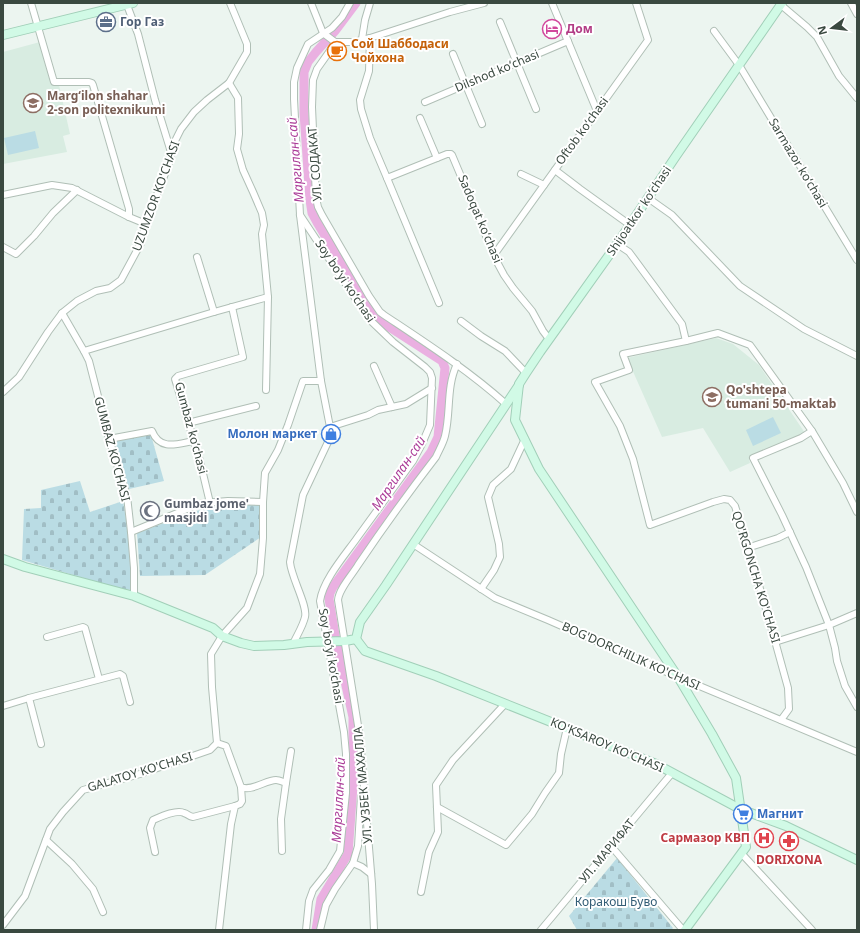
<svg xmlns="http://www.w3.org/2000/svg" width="860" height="933" font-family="'Noto Sans',sans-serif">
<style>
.education{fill:#d8ece1}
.grass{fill:#badce4}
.cemetery{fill:url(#cemetery-stones)}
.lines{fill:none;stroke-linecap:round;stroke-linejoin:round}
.river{stroke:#eab0e1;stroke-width:9}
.street-casing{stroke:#b0bfb6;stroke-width:8}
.secondary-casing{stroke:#a1cfb8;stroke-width:10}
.street{stroke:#fff;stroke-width:6}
.secondary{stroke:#d1fae6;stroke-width:8}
.labels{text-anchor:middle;stroke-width:4;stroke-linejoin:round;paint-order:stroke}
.service-label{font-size:12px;font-weight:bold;fill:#4e5e75;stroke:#fff;text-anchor:start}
.hotel-label{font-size:12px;font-weight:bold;fill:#b23c85;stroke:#fff;text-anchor:start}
.food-label{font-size:12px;font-weight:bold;fill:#c56008;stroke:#fff;text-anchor:start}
.street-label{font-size:12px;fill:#3a4940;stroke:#fff}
.education-label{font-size:12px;font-weight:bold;fill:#785e54;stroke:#fff;text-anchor:start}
.shop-label{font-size:12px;font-weight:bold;fill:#366cbe;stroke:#fff;text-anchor:end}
.worship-label{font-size:12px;font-weight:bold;fill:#5b616d;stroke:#fff;text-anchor:start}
.health-label{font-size:12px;font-weight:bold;fill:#be3a42;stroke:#fff;text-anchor:end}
.park-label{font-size:12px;fill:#335d76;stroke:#fff}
.water-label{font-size:13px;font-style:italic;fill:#ab3d98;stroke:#fff}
</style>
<defs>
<pattern id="cemetery-stones" width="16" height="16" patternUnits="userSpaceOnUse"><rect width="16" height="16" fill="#badce4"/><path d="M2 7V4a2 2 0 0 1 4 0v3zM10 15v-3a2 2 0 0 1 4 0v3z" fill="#a1bec5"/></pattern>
</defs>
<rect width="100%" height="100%" fill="#ecf5f0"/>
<g class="education">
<polygon points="40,42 51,85 59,85 70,134 63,136 67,152 3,164 3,52"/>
<polygon points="716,338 733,344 759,365 805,433 749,459 750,463 730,472 703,428 662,437 627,358"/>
</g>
<g class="grass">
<polygon points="35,131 39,148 8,155 4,138"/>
<polygon points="773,417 781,433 753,446 746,430"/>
</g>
<g class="cemetery">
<polygon points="151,435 164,481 129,489 115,441"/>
<polygon points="80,481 90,512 123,501 130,543 132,590 121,589 22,560 24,509 41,508 41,490"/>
<polygon points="228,504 262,505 261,537 205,575 140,576 137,533 205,508"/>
<polygon points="617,858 673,928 671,930 577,930 569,916"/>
</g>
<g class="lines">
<polyline class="river" points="316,930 321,899 348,854 353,786 353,717 336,641 329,599 330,593 333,587 431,452 438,437 445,368 442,361 383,323 367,306 318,224 312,213 310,200 304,113 304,72 308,62 316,52 335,31 356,3"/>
<g class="street-casing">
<g id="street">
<polyline points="31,3 54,82 89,82 92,83 93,85 129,209 129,217"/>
<polyline points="311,3 323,33 335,42 354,42 370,38 450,12 484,3"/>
<polyline points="552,3 597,111"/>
<polyline points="851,3 857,14"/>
<polyline points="127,5 138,34 155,100 171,152"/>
<polyline points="781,5 807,27 817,37 839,76 857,98"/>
<polyline points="500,22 536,109"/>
<polyline points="714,31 739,65 857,260"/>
<polyline points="370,38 369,71 360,100 361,109 370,138 387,178 447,154 451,154 452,155 497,262 504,275 513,288 532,311 543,331 549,339"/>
<polyline points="362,39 365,20 370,3"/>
<path d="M335 42 329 52 317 69 313 80 312 107 316 198 318 207 322 215 369 296 380 312 384 315C426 343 468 370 506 404"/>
<polyline points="453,54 482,124"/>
<polyline points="229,83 238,98 239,134 237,149 243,170 253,192 262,213 264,225 262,234 268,297 266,390"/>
<polyline points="425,102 568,41"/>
<polyline points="420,118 437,158"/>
<polyline points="555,170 580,189 630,225"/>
<polyline points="521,174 544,185"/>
<polyline points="387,178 439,303"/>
<polyline points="3,195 52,185 72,188 129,217 146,224"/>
<polyline points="648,198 672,215 740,286 804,329 857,356"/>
<path d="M300 215 369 319 393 342 425 367 430 372 432 378 430 425 422 444 413 461C394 487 376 512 357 538 345 555 323 580 320 601L344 732 346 754V793L340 851 329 870 313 890 309 901 306 930"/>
<polyline points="617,244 629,252 682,324 686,341 718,333 750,345 812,431 843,483 857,512"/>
<polyline points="3,247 16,254 34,236 53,213 77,190"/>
<polyline points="494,255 648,40 636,3"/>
<polyline points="197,257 214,312"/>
<polyline points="62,313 84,351 89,361 109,439 127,496 131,532 134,568 134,596"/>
<polyline points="461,321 481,336 505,351 526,373"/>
<polyline points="686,341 623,354 629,370 595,382 620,426 633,459 650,525 713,502 724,499 730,500 735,506 767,612 788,688 789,709 781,720"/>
<polyline points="84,351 214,312 268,297"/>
<polyline points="374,366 392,407"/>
<polyline points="3,392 19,377 48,332 62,313 77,301 96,291 110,288 121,280 141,243 146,224 169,163 171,152 176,139 181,129 194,112 207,100 229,83 247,52 247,44 230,3"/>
<polyline points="188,423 256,406"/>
<polyline points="330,427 368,415 378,410 406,404 432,388"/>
<polyline points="812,431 801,438 753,458 782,515 806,567 829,625 835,648 837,661 845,686 857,707"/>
<path d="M109 439 152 431C160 451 177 444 193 441"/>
<polyline points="210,503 200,461 175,379 178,376 243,357 232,307"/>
<polyline points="131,532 192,507 203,503 228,501 263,502"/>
<polyline points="413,544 495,598 548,620 678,677 857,752"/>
<polyline points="747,548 778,538 790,532"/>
<polyline points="481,589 494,570 500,557 499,544 488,497 493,485 511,469 525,439"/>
<polyline points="47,637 83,627 85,628 99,679"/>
<polyline points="775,642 829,625 857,613"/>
<path d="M293 644C297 635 303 626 305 617 308 606 291 577 290 562L303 495 328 442 330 427 321 381 300 215 294 99V82L297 68 308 44 332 28 342 17 350 3"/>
<polyline points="29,698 41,744"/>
<polyline points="3,706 29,698 120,674 123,676 130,702"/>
<path d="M217 743 226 746 241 787C251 792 266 780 276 780 279 780 283 782 286 783L281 819 282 851"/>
<polyline points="286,783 291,751"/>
<polyline points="437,807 506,845 532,814 545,793 559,773 561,754 567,728"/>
<polyline points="46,840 72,864 93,889 103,912"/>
<polyline points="611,846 683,930"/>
<path d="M155 852 150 828 153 820C160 817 177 809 184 813 188 814 188 816 193 817L235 806"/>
<polyline points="742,854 812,930"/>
<polyline points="353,863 362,867 371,874"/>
<polyline points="421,892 429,852 438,832 436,785 453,760 505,704"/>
<polyline points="3,925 25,896 50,829 63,812 83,790 140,774 210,750 217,743 212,687 211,654 222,636 247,608 260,574 263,538 263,502 265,473 278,450 288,425 303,381 321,381"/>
<polyline points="219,930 231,824 235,806 240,804 242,801 241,787"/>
<polyline points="320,930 326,905 335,889 353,863 358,846 361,796"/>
<path d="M374 930 372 884 360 738 338 600C339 589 352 575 358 565 383 528 409 492 436 457 439 450 443 444 445 436 451 412 446 387 457 364"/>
<polyline points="541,930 672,773"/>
</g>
</g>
<g class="secondary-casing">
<g id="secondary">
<polyline points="3,35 133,3"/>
<polyline points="3,559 25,567 134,596 213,628 222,636 241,643 254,646 284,645 307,642 345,641 356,639 360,622 386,585 519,385"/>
<polyline points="356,639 365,651 436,676 656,764 740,809 786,826 857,860"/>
<polyline points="685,930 746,847 736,778 712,734 678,677 539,469 515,420 519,384 526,373 540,352 617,244 676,156 782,3"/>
</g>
</g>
<use href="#street" class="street"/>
<use href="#secondary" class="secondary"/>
</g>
<defs>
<g id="office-ring" transform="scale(1)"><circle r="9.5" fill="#fff" stroke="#5c6f8a" stroke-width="1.5"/><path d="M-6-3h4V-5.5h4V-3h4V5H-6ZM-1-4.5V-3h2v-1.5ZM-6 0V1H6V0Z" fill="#5c6f8a"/></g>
<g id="hotel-ring" transform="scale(1)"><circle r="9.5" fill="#fff" stroke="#d1479c" stroke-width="1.5"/><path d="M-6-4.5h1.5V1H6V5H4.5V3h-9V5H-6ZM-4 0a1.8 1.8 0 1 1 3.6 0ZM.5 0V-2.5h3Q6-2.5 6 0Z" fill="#d1479c"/></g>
<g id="cafe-ring" transform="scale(1)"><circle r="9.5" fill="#fff" stroke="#e8710a" stroke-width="1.5"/><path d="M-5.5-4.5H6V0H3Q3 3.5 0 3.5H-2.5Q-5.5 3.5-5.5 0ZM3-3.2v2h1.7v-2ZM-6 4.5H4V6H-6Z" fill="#e8710a"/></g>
<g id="university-ring" transform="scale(1)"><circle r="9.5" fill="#fff" stroke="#8d6e63" stroke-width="1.5"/><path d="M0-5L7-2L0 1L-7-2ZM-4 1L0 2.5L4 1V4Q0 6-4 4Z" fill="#8d6e63"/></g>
<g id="school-ring" transform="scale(1)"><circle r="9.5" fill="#fff" stroke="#8d6e63" stroke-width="1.5"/><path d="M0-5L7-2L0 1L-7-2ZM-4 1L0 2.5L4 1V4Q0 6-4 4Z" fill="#8d6e63"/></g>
<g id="shop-ring" transform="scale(1)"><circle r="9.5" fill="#fff" stroke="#3f7fe0" stroke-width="1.5"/><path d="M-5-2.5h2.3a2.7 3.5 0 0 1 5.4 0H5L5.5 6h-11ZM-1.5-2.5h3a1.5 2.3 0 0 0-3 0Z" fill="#3f7fe0"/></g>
<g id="mosque-ring" transform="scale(1)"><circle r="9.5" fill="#fff" stroke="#6b7280" stroke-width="1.5"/><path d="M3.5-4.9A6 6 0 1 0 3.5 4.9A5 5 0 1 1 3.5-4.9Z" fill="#6b7280"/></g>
<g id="supermarket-ring" transform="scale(1)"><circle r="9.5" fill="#fff" stroke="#3f7fe0" stroke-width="1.5"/><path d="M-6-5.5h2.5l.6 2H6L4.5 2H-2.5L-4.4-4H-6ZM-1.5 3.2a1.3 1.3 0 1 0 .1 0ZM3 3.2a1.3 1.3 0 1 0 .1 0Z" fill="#3f7fe0"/></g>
<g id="hospital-ring" transform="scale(1)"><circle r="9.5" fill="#fff" stroke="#e0444e" stroke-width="1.5"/><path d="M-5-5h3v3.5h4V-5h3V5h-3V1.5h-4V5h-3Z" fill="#e0444e"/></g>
<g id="pharmacy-ring" transform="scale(1)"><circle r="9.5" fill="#fff" stroke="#e0444e" stroke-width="1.5"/><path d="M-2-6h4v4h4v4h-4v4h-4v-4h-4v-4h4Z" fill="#e0444e"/></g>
</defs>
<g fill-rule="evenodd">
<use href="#office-ring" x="106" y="22"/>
<use href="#hotel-ring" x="552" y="29"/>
<use href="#cafe-ring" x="337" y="51"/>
<use href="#university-ring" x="33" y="103"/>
<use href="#school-ring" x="712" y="397"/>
<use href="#shop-ring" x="331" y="434"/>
<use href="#mosque-ring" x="150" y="511"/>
<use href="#supermarket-ring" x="743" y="814"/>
<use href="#hospital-ring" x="764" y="838"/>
<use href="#pharmacy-ring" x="789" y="841"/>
</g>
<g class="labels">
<g class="service-label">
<text x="120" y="26">Гор Газ</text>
</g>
<g class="hotel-label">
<text x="566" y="33">Дом</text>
</g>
<g class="food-label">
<text x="351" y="48">Сой Шаббодаси<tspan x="351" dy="14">Чойхона</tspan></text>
</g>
<g class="street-label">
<text transform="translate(497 71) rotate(-23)" y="4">Dilshod koʻchasi</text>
<text transform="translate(582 131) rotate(-54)" y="4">Oftob koʻchasi</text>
<text transform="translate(798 163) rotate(59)" y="4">Sarmazor koʻchasi</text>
<text transform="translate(315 164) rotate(-94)" y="4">УЛ. СОДАКАТ</text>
<text transform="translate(156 196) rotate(-70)" y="4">UZUMZOR KO'CHASI</text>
<text transform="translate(639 211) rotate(-56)" y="4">Shijoatkor koʻchasi</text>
<text transform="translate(480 219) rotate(67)" y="4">Sadoqat koʻchasi</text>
<text transform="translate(345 281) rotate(56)" y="4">Soy boʻyi koʻchasi</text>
<text transform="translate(191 428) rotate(75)" y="4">Gumbaz koʻchasi</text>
<text transform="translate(112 449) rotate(75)" y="4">GUMBAZ KO'CHASI</text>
<text transform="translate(756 577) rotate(73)" y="4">QO'RGONCHA KO'CHASI</text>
<text transform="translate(331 656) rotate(80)" y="4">Soy boʻyi koʻchasi</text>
<text transform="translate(631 656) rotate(24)" y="4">BOG'DORCHILIK KO'CHASI</text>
<text transform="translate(607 745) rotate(23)" y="4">KO'KSAROY KO'CHASI</text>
<text transform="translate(140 772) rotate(-17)" y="4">GALATOY KO'CHASI</text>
<text transform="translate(363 785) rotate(-95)" y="4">УЛ. УЗБЕК МАХАЛЛА</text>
<text transform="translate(607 851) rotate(-50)" y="4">УЛ. МАРИФАТ</text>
</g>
<g class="education-label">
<text x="47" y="100">Margʻilon shahar<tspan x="47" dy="14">2-son politexnikumi</tspan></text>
<text x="726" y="394">Qo'shtepa<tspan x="726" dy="14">tumani 50-maktab</tspan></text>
</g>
<g class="shop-label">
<text x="317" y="438">Молон маркет</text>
<text x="757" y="818" text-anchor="start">Магнит</text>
</g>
<g class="worship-label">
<text x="164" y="508">Gumbaz jome'<tspan x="164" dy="14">masjidi</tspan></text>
</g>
<g class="health-label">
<text x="750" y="842">Сармазор КВП</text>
<text x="789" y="864" text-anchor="middle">DORIXONA</text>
</g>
<g class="park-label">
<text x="616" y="906">Коракош Буво</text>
</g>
<g class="water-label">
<text transform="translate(295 160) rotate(-95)" y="5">Маргилан-сай</text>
<text transform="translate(398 473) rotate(-56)" y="5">Маргилан-сай</text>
<text transform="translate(338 800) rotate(-87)" y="5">Маргилан-сай</text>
</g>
</g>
<rect width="860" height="933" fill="none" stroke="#3a4940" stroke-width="8"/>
<g transform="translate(832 28) rotate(255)" stroke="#ffffff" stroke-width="3" paint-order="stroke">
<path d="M0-3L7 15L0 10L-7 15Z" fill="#3a4940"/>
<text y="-6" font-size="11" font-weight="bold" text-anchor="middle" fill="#3a4940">N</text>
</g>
</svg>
